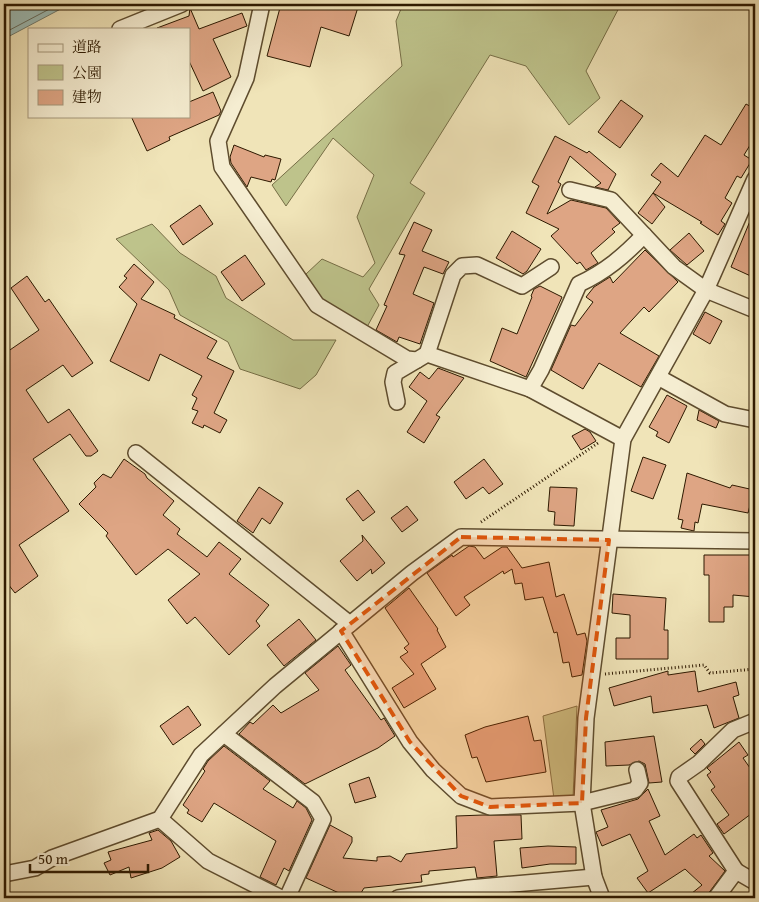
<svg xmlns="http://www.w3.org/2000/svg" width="759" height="902" font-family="'Gentium Book Plus','Noto Serif JP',serif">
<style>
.green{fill:#bec38b;stroke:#766e46}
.water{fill:#9dbdb7;stroke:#707b6e}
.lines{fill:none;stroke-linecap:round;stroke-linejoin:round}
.shore{stroke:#656b5c;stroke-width:1}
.building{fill:#dea584;stroke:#2d1900}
.minor-casing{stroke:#5e4c2e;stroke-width:18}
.path{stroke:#2d1900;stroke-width:3;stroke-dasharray:1 2.5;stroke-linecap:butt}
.minor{stroke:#f5edd1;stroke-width:15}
.marked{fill:#df560b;fill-opacity:0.2;stroke:#df560b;stroke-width:4;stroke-dasharray:10 6;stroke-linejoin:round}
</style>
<rect width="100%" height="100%" fill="#f0e4b8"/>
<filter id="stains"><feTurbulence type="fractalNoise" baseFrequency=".004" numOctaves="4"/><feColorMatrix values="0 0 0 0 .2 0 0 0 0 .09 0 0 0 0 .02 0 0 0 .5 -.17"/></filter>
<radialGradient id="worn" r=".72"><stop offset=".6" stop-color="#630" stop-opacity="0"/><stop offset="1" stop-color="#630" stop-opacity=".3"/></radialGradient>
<g class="green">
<polygon points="403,4 621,4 586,71 600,98 569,125 526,66 490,55 410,183 425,193 369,289 379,305 367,327 319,297 306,274 322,259 363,277 375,263 357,217 374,175 333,138 286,206 272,185 402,66 396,21"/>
<polygon points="152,224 180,253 216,276 226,298 293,340 336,340 316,375 300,389 240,369 228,342 180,315 169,290 116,239"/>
<polygon points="577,706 573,798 554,799 543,716"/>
</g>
<polygon class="water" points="4,4 70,4 4,39"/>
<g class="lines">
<polyline class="shore" points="4,33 59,4"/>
</g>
<g class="building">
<polygon points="281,4 359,4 349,36 321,27 310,67 267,56"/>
<polygon points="190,8 199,29 242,13 247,26 213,39 231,77 203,91 189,61 189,29 157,28 189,16"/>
<polygon points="213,92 221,111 219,115 169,137 170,140 147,151 131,116 189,116 189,102"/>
<polygon points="621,100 643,116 620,148 598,132"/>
<polygon points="746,104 755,109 755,137 744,155 752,160 741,178 737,176 725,198 732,203 721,221 725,224 718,235 700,223 702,222 653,193 661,182 651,175 661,163 678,177 705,135 721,145"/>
<polygon points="555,136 587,153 589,151 616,174 608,190 595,187 601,183 570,156 558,182 561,184 547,214 571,200 606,208 620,223 612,229 615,232 591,253 598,263 586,270 580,262 577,264 551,236 559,229 526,213 539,186 532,182"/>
<polygon points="234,145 264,157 265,155 281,159 275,180 272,179 271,182 251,177 247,187 231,163 230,157"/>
<polygon points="653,193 665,207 652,224 638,213"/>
<polygon points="200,205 213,224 183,245 170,226"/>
<polygon points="755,209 755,278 731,267"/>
<polygon points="414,222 432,230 422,251 449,262 443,274 424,267 413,294 434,303 420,344 399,337 397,342 376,330 387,306 384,305 405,255 399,254"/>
<polygon points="512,231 541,249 527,271 523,274 496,258"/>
<polygon points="689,233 704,251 687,265 670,250"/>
<polygon points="645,250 678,282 649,312 644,307 620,333 659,356 641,387 599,363 583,389 551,370 571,325 575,326 593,302 586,297 594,287 610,277 613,283"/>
<polygon points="245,255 265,284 242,301 221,272"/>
<polygon points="134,264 154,282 141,299 175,315 174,318 217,341 207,358 234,371 214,413 227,420 220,433 204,425 203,428 192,423 198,411 192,409 197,398 192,395 202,376 160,354 149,381 110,361 137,304 119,287 127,278 124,276"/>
<polygon points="27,276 45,302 49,299 93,363 72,377 63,365 26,390 48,423 69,409 98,451 91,456 86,456 70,434 33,459 69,511 19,545 38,576 15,593 4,579 4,354 39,330 11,288"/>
<polygon points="540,286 562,297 526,377 490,361 502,328 517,334 532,297 531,296 534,289"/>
<polygon points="705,312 722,321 710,344 693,334"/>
<polygon points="438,368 464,378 436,415 440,417 424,443 407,432 427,401 409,387 420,372 429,379"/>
<polygon points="667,395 687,406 669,443 656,436 658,432 649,427"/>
<polygon points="699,410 719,421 716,428 697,420"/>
<polygon points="585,429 590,432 596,441 581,450 572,436"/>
<polygon points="643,457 666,465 653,499 631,491"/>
<polygon points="124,459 145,474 147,478 174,501 163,515 180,529 177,534 207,557 219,542 241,559 229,574 269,605 256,621 260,626 229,655 195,617 187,624 168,600 200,574 168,549 136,575 106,536 108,533 79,504 96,487 94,483 103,474 111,478"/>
<polygon points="484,459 503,484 489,494 483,487 466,499 454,482"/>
<polygon points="687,473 730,488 732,485 754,490 748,513 702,504 698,523 695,522 694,531 681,528 683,520 678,519"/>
<polygon points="259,487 283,503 270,524 262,518 253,533 237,521"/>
<polygon points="550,487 577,488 574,526 554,525 555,512 548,511"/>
<polygon points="358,490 375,512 363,521 346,499"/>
<polygon points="407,506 418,520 402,532 391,518"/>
<polygon points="362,535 385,563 372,574 371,569 357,581 340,561 363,541"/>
<polygon points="469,546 475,547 484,559 502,547 507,547 522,568 549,562 556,597 564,594 577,635 585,633 587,641 582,675 572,677 569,662 563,663 557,632 554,633 543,597 525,600 522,583 515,584 512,569 504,574 503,571 464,597 470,605 456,616 427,573 452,555 453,557"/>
<polygon points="704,555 750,555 751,578 755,579 755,597 733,595 733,607 724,607 724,622 709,622 709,575 704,575"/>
<polygon points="409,588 438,629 437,630 446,647 421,664 436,689 404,708 392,688 414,674 400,657 408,652 404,648 409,644 385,608"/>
<polygon points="613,594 666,598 664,630 668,630 668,659 616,659 616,638 630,638 630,615 612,613"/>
<polygon points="299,619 316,640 284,666 267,645"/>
<polygon points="338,646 351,665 345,670 381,720 384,718 395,736 378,748 305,784 239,734 250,722 253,724 273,705 281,713 319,690 305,673"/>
<polygon points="668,671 668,675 695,671 698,692 736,682 739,695 733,697 739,718 714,728 707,705 653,713 651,696 614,706 609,688"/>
<polygon points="188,706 201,725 173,745 160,726"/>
<polygon points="528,716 534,741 541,740 546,772 486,782 477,757 472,758 465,735 485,727"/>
<polygon points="654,736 662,782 649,783 645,764 639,761 629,765 606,766 605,742"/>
<polygon points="701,739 705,744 695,754 690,749"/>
<polygon points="739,742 748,755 743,758 755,775 755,811 724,834 717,824 729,815 711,790 715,787 707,775 711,772 707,768"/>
<polygon points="224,746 270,781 263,789 293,808 297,801 306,808 312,820 289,871 284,868 276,885 260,877 276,841 214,803 202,822 187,813 189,810 183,805 205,771 203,769 208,761"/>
<polygon points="369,777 376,797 355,803 349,784"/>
<polygon points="648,789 660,816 649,821 665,855 694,834 697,838 701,835 713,853 709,856 725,871 705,898 686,898 702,885 685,869 648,893 637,878 648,871 630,834 602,846 596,832 608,827 601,810 638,799"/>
<polygon points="483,815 521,815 522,839 494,841 497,876 477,878 475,867 429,871 429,874 421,875 422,882 364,888 358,898 337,898 339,893 306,878 330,825 352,837 352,842 343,858 377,861 377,857 390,856 401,862 406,854 457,848 456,816"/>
<polygon points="158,830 171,841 180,857 162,868 131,878 129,867 110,875 104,863 111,860 108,852 152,840 149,833"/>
<polygon points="548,846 576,847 576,864 550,864 522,868 520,848"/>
</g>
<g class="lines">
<g class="minor-casing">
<g id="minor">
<polyline points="262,4 246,78 218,141 222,167 317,305 407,359 417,360 427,354 530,389 623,439"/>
<polyline points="120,29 182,4"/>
<polyline points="570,190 611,200 674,267 706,290 755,310"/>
<polyline points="427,354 453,275 462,266 477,265 522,286 551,267"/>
<polyline points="658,377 725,414 755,420"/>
<path d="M530 389 541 370 579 284C605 272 624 256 644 235"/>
<polyline points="397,402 393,382 395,373 417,360"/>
<polyline points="136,453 350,624"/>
<polyline points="341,631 410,742 433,770 461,796 490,807 582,803 635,790 640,783 637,770"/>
<polyline points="224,734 313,802 323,819 287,898"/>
<polyline points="160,819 208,861 281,898"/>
<polyline points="736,871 678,781 679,777 699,763 733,730 755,721"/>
<polyline points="4,874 35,868 52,858 160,819 201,755 275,686 412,573 461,537 755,541"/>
<polyline points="398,898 469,888 594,877"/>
<polyline points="602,898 594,877 582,803 586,718 623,439 706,290 755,179"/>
<polyline points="716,898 736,871 755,882"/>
</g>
</g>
<g class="path">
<polyline points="481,522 598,443"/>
<polyline points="605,674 704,665 710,673 755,669"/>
</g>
<use href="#minor" class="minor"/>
</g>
<path class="marked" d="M461 537 609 540 586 718 582 803 490 807 461 796 410 742 341 631Z"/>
<rect width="759" height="902" fill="none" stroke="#f0e4b8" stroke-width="20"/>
<rect x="5" y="5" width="749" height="892" fill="none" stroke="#2d1900" stroke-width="2.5"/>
<rect x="10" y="10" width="739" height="882" fill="none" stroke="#2d1900"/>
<rect x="28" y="28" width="162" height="90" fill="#f5edd1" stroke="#a5987d"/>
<rect x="38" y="44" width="25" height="8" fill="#f5edd1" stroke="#a5987d"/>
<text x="72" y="52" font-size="15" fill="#2d1900">道路</text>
<rect x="38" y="65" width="25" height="15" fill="#bec38b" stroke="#a5987d"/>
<text x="72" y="78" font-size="15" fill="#2d1900">公園</text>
<rect x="38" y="90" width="25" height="15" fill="#dea584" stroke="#a5987d"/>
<text x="72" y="102" font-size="15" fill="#2d1900">建物</text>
<path d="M30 864v8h118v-8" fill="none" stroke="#2d1900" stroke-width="2.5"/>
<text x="38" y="864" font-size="15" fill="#2d1900" stroke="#f5edd1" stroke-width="4" paint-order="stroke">50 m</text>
<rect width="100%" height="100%" filter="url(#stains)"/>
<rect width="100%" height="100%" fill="url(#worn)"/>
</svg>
